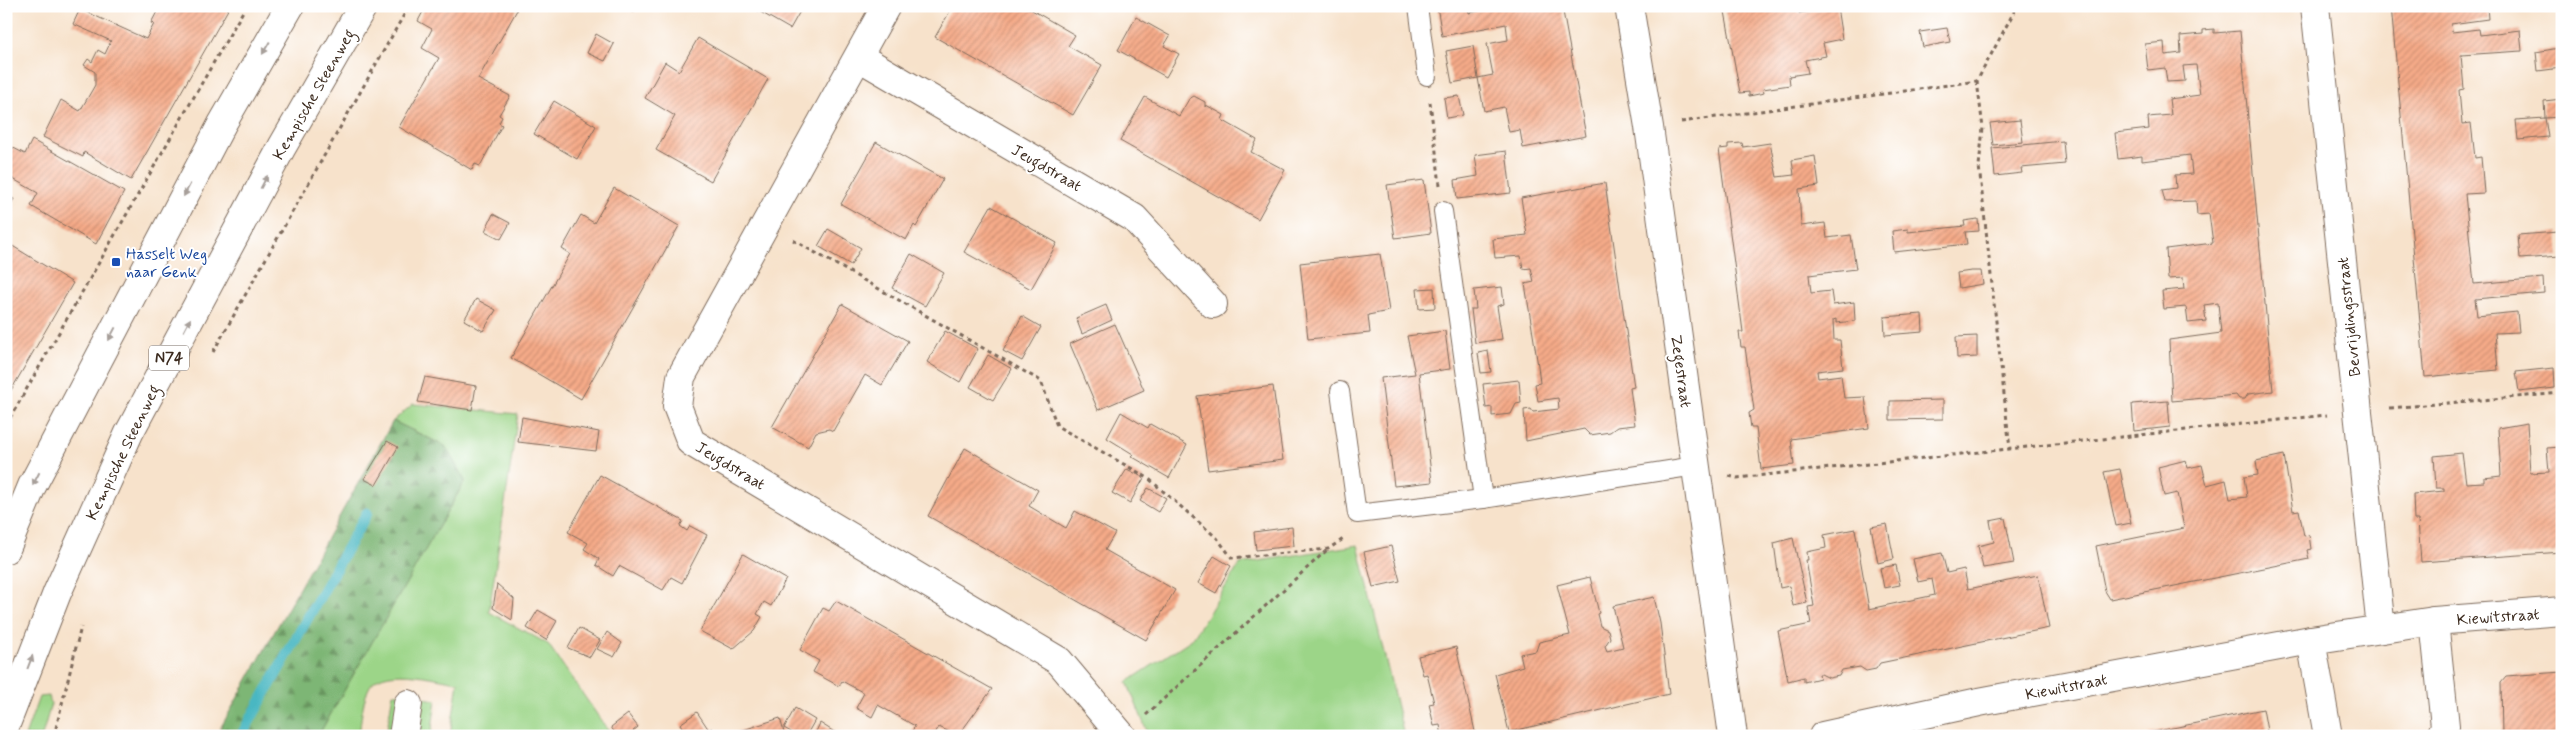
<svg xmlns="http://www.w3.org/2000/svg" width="2568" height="742" font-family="Mynerve,sans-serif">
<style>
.grass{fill:#9cd588;stroke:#6c8053}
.forest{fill:url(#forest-firs);stroke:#5c7049}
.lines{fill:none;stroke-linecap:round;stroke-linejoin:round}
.stream{stroke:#49b7c2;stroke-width:11}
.building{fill:url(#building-hatch)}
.lane-casing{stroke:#7d6a5b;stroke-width:20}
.street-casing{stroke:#7d6a5b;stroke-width:30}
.primary-casing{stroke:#7d6a5b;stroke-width:30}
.path{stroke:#7d6a5b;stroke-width:3;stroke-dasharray:4 4;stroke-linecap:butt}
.lane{stroke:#fff;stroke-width:18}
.street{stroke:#fff;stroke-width:28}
.primary{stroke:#fff;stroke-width:28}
.oneway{fill:#a79f9a}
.transit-dot{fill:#1a4fb4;stroke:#fff;stroke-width:2}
.labels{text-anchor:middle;stroke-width:4;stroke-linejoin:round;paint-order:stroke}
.shield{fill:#fff;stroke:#766a62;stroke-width:1}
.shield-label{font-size:15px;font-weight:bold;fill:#3b2a1e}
.street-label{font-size:16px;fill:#3b2a1e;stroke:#fff}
.transit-label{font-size:16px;fill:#164399;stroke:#fff;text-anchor:start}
</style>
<defs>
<pattern id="forest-firs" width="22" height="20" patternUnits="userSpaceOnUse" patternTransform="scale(1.25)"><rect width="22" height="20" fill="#7db674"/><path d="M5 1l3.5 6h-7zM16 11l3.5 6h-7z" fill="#68945f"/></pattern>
<pattern id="building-hatch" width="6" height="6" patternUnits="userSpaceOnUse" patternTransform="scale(1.25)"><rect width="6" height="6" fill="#f6ab89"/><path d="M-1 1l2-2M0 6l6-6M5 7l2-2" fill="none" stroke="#c88b6f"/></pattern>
</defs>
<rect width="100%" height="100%" fill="#fff"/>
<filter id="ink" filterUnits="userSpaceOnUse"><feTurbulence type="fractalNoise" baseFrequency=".02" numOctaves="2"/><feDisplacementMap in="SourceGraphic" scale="10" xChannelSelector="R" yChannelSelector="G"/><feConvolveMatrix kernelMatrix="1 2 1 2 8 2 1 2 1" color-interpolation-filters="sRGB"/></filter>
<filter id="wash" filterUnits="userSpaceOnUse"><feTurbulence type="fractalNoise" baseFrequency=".0096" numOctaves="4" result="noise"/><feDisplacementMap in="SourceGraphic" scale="20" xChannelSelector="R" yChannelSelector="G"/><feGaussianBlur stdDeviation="1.12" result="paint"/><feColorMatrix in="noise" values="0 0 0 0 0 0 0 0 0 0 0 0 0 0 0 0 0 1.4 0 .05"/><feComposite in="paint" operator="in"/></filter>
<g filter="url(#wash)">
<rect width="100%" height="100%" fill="#f7e2cb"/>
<g class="grass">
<path d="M413 404 518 414 489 612 548 644 612 736H450L458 682C436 679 378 662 368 690 362 704 361 721 359 736H318L465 481 445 446 393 421Z"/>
<polygon points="1358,545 1404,736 1149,736 1127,682 1192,639 1240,564"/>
<polygon points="393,693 436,700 431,736 386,736"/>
<polygon points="49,696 51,704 42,736 25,736 39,697"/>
</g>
<polygon class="forest" points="393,421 445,446 465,481 318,736 216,736"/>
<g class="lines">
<polyline class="stream" points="241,736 367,513"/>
</g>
<g id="blocks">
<g class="building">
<polygon points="151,6 230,6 131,180 84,152 83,157 43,137 61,100 80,111 95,85 95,72 84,65 88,59 92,62 98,50 105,54 111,41 73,24 80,9 146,39 154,24 151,23 158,10"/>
<polygon points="426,6 511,6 517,10 478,79 510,96 499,115 502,117 499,123 502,125 480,166 475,164 472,170 399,127 439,58 422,48 432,29 418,21"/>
<polygon points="623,6 637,6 634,12"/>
<polygon points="750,6 803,6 790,29"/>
<polygon points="953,6 1025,6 1075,35 1068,46 1102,65 1073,115 935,37"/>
<polygon points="1437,6 1468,6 1469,13 1493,8 1493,6 1562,6 1586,136 1523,148 1520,130 1509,132 1504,107 1484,111 1478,78 1493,75 1487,44 1508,40 1506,24 1442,36"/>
<polygon points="1724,6 1798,6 1799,13 1837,7 1842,39 1823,43 1826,56 1805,60 1808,73 1789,76 1790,85 1763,89 1764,93 1749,96 1749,92 1740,93"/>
<polygon points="2391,6 2487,6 2488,19 2451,24 2452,32 2479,29 2480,35 2520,30 2522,51 2461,55 2464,89 2459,90 2462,124 2471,123 2475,158 2481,157 2484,193 2465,194 2474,284 2543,278 2544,293 2475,299 2477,316 2517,312 2519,332 2495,333 2498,370 2425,377"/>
<polygon points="1136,17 1170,36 1164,46 1179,54 1166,77 1118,50"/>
<polygon points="1947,28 1950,42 1923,47 1920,32"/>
<polygon points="2214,29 2214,33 2240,31 2273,391 2248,394 2245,399 2239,399 2236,395 2172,401 2169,340 2221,333 2218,303 2204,305 2206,321 2188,323 2186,307 2164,309 2162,291 2184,289 2183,278 2168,279 2166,249 2213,243 2209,214 2197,215 2196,201 2165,202 2162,190 2176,188 2175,175 2192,174 2190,155 2142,161 2142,156 2118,159 2115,133 2149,129 2148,117 2171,115 2169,99 2200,95 2196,65 2183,66 2185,81 2167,82 2165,68 2148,70 2145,44 2164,42 2165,55 2181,53 2180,36 2203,34 2203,30"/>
<polygon points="596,34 614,44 605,61 587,53"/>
<polygon points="698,38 768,79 711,181 656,150 675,116 645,98 665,62 679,71"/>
<polygon points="1473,46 1478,78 1452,83 1446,51"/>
<polygon points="2559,48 2561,68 2538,71 2536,52"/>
<polygon points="1194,96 1205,102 1205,107 1206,105 1224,115 1222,120 1257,140 1251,152 1285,170 1258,219 1120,141 1145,97 1179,116 1189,99"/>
<polygon points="1459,96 1463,115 1447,118 1444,98"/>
<polygon points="2562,99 2562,117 2545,118 2548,137 2518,140 2516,120 2545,118 2544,101"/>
<polygon points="554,101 596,126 577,159 534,134"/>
<polygon points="2020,120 2023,142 1993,145 1990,123"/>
<polygon points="32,140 124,192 96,244 31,206 38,193 6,175 6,144 25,154"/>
<polygon points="2063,141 2065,164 2021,168 2022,173 1995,176 1992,148"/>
<polygon points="876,142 943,179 916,227 914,225 906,240 841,204"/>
<polygon points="1742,143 1743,147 1770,143 1777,177 1794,175 1792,160 1815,156 1819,186 1799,189 1801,226 1825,223 1827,238 1851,235 1856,269 1809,275 1811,293 1831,291 1833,305 1854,302 1855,321 1836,323 1836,319 1833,320 1834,340 1840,340 1843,368 1817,371 1818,378 1841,375 1844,398 1865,397 1869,428 1791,439 1794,465 1761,469 1756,428 1751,428 1749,413 1754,410 1745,347 1741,347 1739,332 1743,332 1719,149 1728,148 1728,144"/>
<polygon points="1506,151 1511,193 1457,199 1455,180 1478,176 1475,155"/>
<polygon points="1424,180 1431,233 1395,238 1387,185"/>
<polygon points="1605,183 1634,387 1630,388 1635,425 1617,427 1610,432 1590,435 1584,429 1526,441 1524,410 1531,409 1533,412 1559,409 1558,398 1538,401 1535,384 1540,383 1538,366 1525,284 1534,282 1531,268 1523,269 1521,256 1495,258 1493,239 1527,235 1521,198"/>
<polygon points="614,188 679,226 581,399 511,358 570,254 562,249 581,215 594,223"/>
<polygon points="6,194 14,199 6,212"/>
<polygon points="991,206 1057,243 1031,289 964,252"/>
<polygon points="493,214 510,223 501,239 485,231"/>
<polygon points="1978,219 1979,231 1965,232 1967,244 1894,252 1892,231 1908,229 1908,232 1965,226 1964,221"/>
<polygon points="828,229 861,248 851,265 818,246"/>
<polygon points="2558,232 2560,256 2520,259 2518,235"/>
<polygon points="6,242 73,283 6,399"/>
<polygon points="911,254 944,273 925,306 892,288"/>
<polygon points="1380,254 1389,311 1368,315 1370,333 1308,339 1300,263"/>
<polygon points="1971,271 1981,271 1983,284 1959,288 1957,273"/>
<polygon points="1502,287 1504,304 1497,306 1502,339 1475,343 1471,309 1476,309 1474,290"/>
<polygon points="1434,288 1435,308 1419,309 1417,289"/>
<polygon points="476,299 496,310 483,331 464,320"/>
<polygon points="842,304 908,341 882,385 865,375 833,431 829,429 816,432 808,447 772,427"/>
<polygon points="1106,305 1112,320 1082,334 1076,318"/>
<polygon points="1922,314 1923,332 1885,335 1884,317"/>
<polygon points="1022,316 1041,327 1022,361 1003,351"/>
<polygon points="1115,324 1144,390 1098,410 1070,344"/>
<polygon points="945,331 978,349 960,382 927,362"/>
<polygon points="1445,331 1450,369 1419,373 1432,482 1394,486 1381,378 1415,374 1407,336"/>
<polygon points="1977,336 1977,357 1957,358 1956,337"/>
<polygon points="1488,351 1491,372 1481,373 1478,353"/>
<polygon points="988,355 1012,369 993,400 970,387"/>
<polygon points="2554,368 2555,388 2519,392 2516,372"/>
<polygon points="425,377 476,386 472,410 418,402"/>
<polygon points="1519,380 1521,403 1516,404 1511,414 1492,416 1492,407 1486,408 1483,384"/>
<polygon points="1273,386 1283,460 1208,470 1197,396"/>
<polygon points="1943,400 1943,419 1890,420 1890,401"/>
<polygon points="2168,401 2170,427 2134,431 2132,404"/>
<polygon points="1121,412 1148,428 1150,424 1187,445 1169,478 1131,456 1133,454 1107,438"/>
<polygon points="522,417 599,432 596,451 518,442"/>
<polygon points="2527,423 2530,473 2549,472 2547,448 2561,447 2562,552 2421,562 2418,520 2414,520 2413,494 2444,491 2444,488 2436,488 2434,456 2462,453 2466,483 2484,482 2484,478 2501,476 2498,428"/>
<polygon points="387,441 398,447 376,485 364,479"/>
<polygon points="965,448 1038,490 1029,506 1066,528 1075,511 1115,533 1105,550 1175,590 1146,640 928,516"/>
<polygon points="2284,455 2293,511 2299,510 2304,536 2309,535 2311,549 2307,550 2309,559 2110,599 2105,591 2096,546 2184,528 2177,493 2164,496 2158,467 2186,460 2188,468 2202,465 2207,485 2226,480 2230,499 2247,497 2244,477 2258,475 2256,461"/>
<polygon points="1127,469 1144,478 1130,503 1112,493"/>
<polygon points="2120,469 2131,523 2116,526 2104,472"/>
<polygon points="600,475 683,521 680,526 687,531 690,526 707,535 682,583 671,577 663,590 619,566 613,576 596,565 599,559 584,549 588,543 568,532"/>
<polygon points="1148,488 1166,498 1158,512 1140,501"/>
<polygon points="2005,518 2014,563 1983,568 1978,546 1994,542 1990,521"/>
<polygon points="1887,524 1894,559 1878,563 1871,527"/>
<polygon points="1292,527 1294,546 1256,550 1254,532"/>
<polygon points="1855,529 1869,609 1935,595 1932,579 1918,582 1913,559 1942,553 1947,573 1964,569 1968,589 2038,575 2049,628 1880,663 1876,669 1866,671 1860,667 1842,670 1839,676 1829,678 1821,674 1819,674 1820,678 1804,682 1804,677 1788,681 1778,631 1811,624 1808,607 1814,606 1806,560 1808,560 1807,552 1826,548 1824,535"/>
<polygon points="1793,538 1807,603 1793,606 1789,586 1780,588 1774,543"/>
<polygon points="1391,546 1400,581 1373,587 1364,552"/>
<polygon points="743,554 786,579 771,606 764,602 757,614 762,617 754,631 733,649 700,631"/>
<polygon points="1214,556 1231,566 1216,593 1198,583"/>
<polygon points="1896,565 1900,585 1884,588 1880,568"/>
<polygon points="1590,577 1599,613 1597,614 1600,626 1608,630 1610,638 1605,646 1607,651 1623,647 1613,606 1654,597 1660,623 1669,694 1509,732 1495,674 1523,666 1520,654 1536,651 1539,642 1570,635 1557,585"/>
<polygon points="497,584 514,599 512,620 493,608"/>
<polygon points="836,601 992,689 958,736 939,727 933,736 916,736 911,733 915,726 878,705 872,717 856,708 864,693 842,681 839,686 813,672 819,661 800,650 823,608 829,611"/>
<polygon points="538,610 557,621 546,640 527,628"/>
<polygon points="579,628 600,640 590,657 568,648"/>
<polygon points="607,632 622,643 614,657 597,649"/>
<polygon points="1456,647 1476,736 1442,736 1440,725 1434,726 1429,704 1434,703 1427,674 1423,675 1418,656"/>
<polygon points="2562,672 2562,736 2502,736 2501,682 2506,676"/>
<polygon points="795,708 815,720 806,736 798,736 784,728"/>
<polygon points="2263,709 2268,736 2150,736 2149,733"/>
<polygon points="697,712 709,730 712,728 717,736 688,736 680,724"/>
<polygon points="628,714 638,727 627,736 617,736 611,727"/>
<polygon points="780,718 785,736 728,736 728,735"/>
<polygon points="820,723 836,733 834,736 814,736"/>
</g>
</g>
</g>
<g filter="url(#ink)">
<use href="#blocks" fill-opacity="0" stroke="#7d6a5b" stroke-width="1"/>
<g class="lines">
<g class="lane-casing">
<g id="lane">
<polyline points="1418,6 1427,76"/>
<polyline points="1443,211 1483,499"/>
<polyline points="1340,391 1357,514 1483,499 1695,466"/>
</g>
</g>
<g class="street-casing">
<g id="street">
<polyline points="886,6 681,377 677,406 691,442 1059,661 1122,736"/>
<polyline points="1629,6 1649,127 1733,736"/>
<polyline points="2315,6 2381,629"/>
<polyline points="859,57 1134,218 1213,304"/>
<polyline points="2434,621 2445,726 2441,736"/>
<polyline points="2311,640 2328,736"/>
<polyline points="403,736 408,704"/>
<polyline points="1823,736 1979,702 2311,640 2434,621 2562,611"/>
</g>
</g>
<g class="primary-casing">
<g id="primary">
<polyline points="6,549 32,486 222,124 290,6"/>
<polyline points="6,724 57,593 129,433 282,147 363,6"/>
</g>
</g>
<g class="path">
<polyline points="1977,81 1983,128 1979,166 2010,449"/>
<polyline points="1430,102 1440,185"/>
<polyline points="1681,122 1977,81 2017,6"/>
<polyline points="793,240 1041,381 1057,426 1148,478 1217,538 1232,558 1328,549 1345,538"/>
<polyline points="213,352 409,6"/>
<polyline points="2390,408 2562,393"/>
<polyline points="6,425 246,6"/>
<polyline points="1729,476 1737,478 2327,415"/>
<polyline points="1146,715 1328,549"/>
<polyline points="54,736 81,627"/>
</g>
<use href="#lane" class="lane"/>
<use href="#street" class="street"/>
<use href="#primary" class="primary"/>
</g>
<defs><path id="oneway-solid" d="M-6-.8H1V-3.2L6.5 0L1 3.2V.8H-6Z" transform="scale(1.25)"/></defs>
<g class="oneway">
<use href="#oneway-solid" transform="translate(266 48) rotate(120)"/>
<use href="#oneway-solid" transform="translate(264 182) rotate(-62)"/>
<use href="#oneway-solid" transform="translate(187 190) rotate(118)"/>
<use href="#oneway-solid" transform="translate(187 325) rotate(-62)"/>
<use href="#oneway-solid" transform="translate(112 334) rotate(118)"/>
<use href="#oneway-solid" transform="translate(36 479) rotate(117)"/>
<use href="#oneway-solid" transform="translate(30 662) rotate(-69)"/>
</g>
</g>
<rect class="transit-dot" x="111" y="257" width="10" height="10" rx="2.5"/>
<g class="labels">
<rect class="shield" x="149" y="345.5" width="40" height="25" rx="4"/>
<g class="shield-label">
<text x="169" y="363">N74</text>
</g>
<g class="street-label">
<text transform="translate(313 94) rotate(-60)" y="6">Kempische Steenweg</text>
<text transform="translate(1047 167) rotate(30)" y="6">Jeugdstraat</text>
<text transform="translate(2348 317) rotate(-96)" y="6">Bevrijdingsstraat</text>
<text transform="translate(1682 371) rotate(82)" y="6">Zegestraat</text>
<text transform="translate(122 452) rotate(-64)" y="6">Kempische Steenweg</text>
<text transform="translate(731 465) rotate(31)" y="6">Jeugdstraat</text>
<text transform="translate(2498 616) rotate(-4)" y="6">Kiewitstraat</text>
<text transform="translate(2066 686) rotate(-11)" y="6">Kiewitstraat</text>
</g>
<g class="transit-label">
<text x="126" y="259">Hasselt Weg<tspan x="126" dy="18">naar Genk</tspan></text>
</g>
</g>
<rect width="2568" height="742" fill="none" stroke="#fff" stroke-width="25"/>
</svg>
